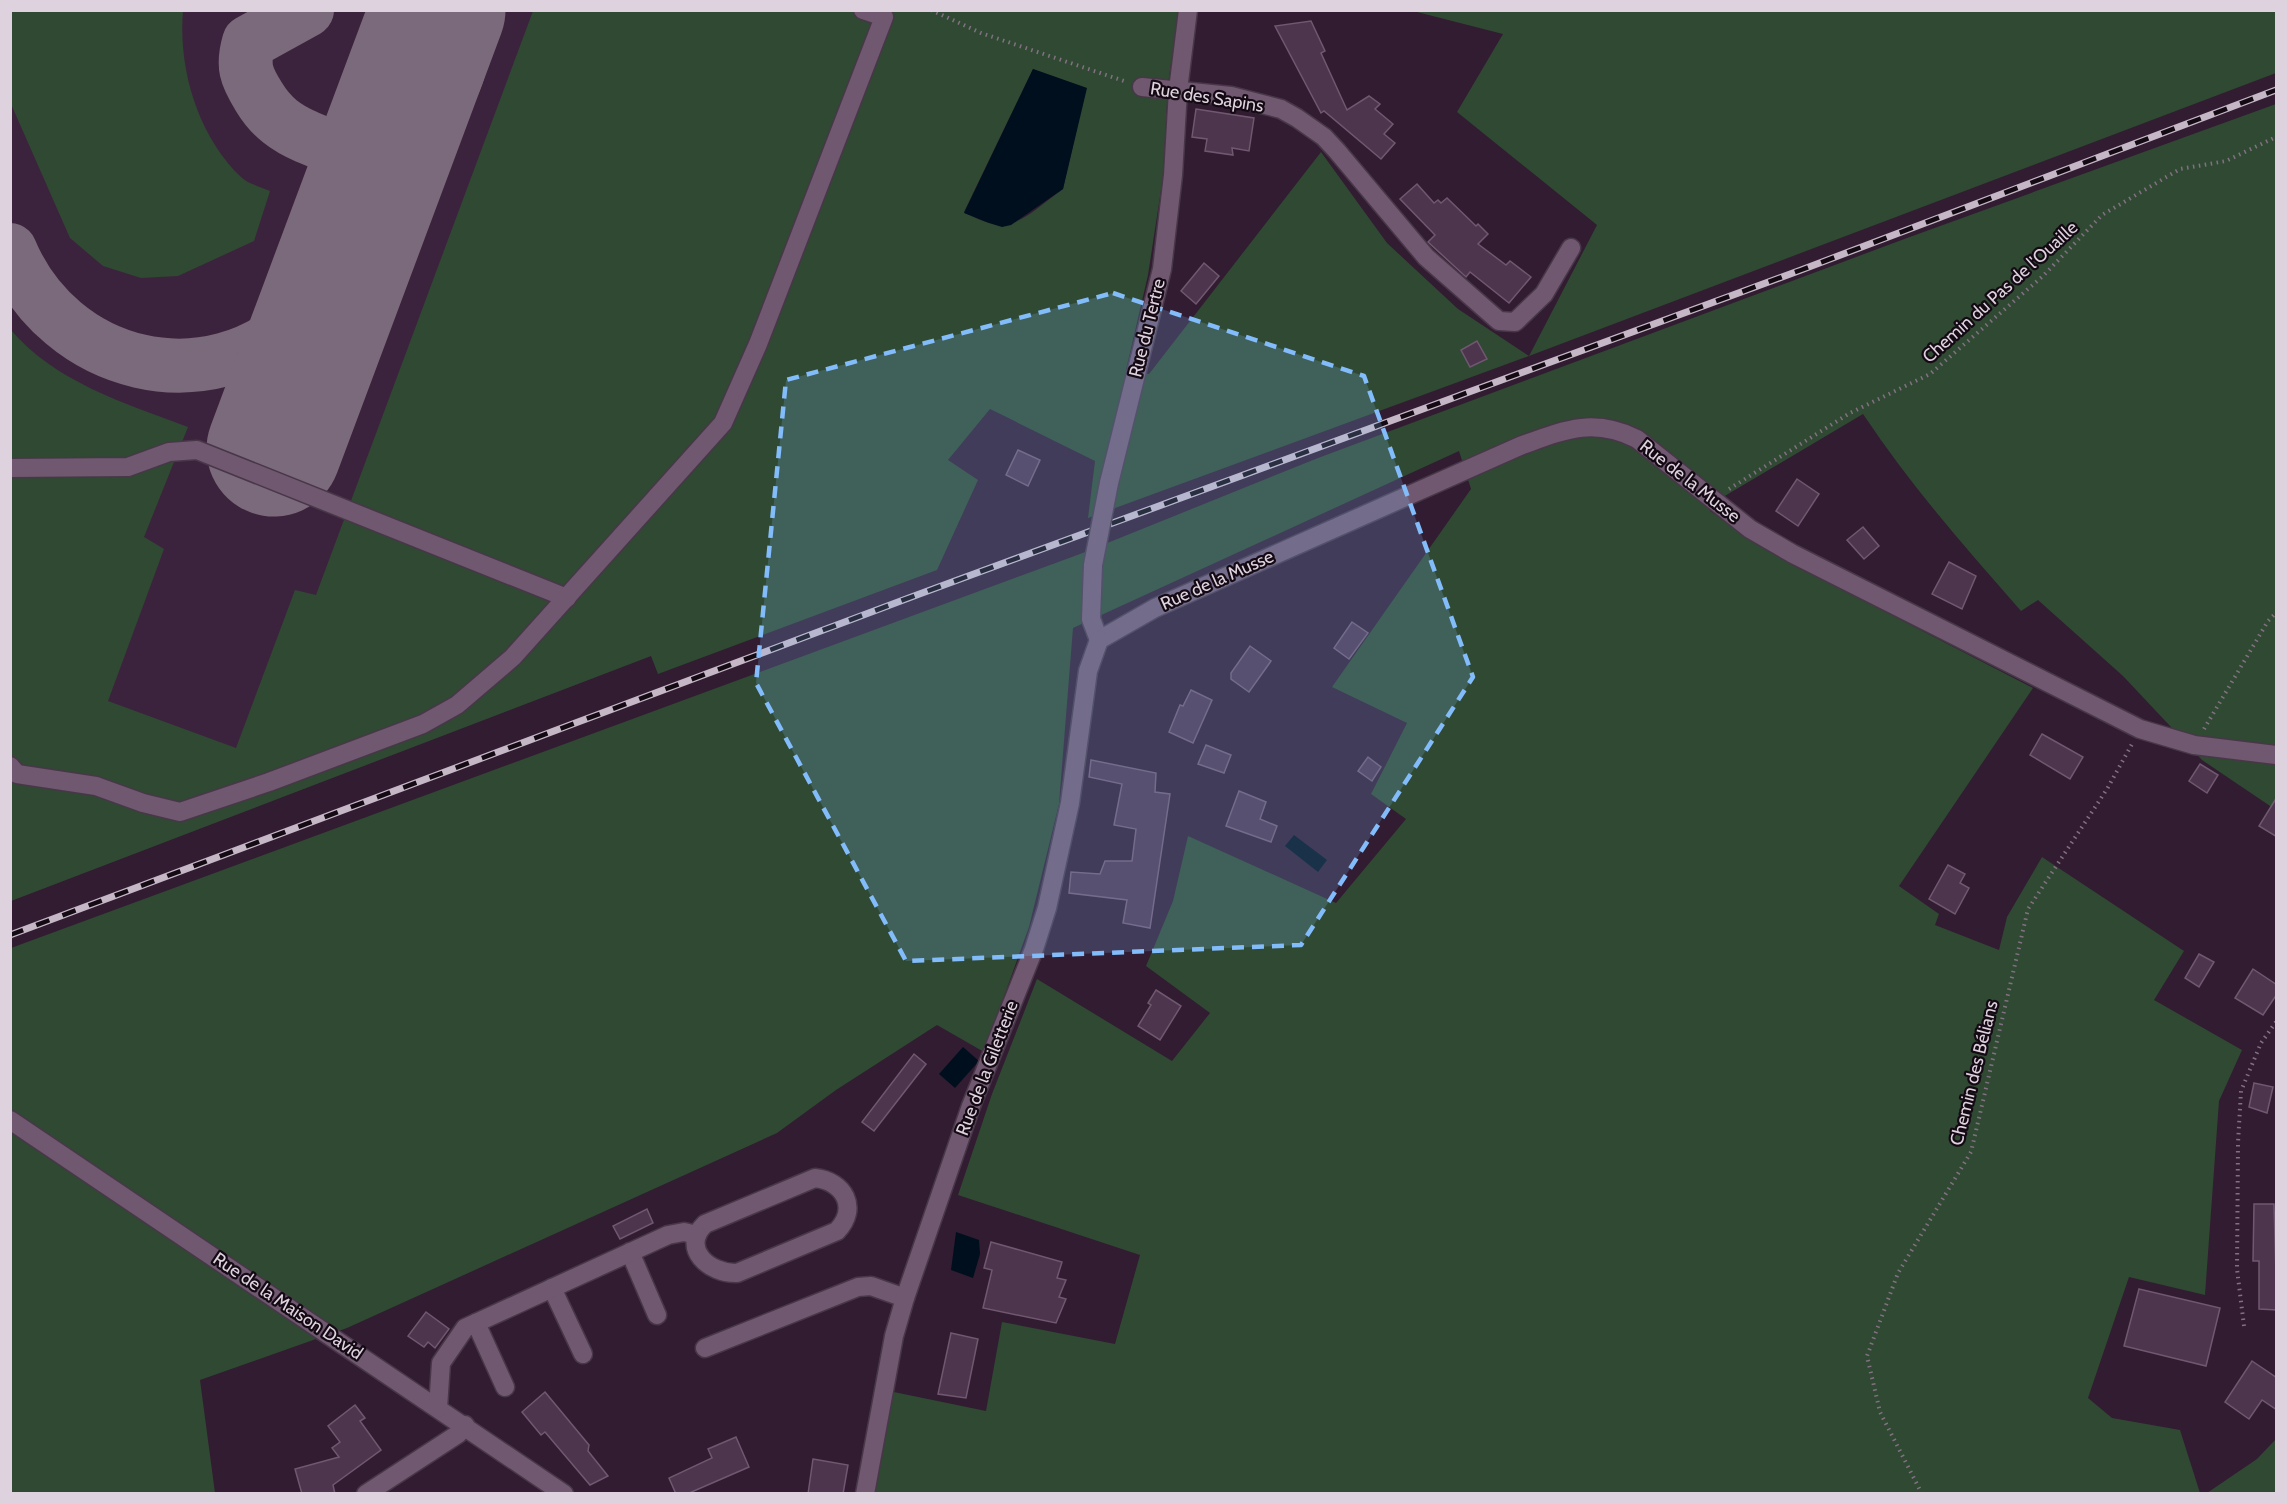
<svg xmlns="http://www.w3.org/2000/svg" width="2287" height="1504" font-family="Cabin,sans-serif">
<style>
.built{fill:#3c233d}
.green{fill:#304933;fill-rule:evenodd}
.water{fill:#000f1d}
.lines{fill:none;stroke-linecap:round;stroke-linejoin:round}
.taxiway{stroke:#7b6a7b;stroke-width:54}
.runway{stroke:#7b6a7b;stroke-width:135}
.building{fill:#4e354e;stroke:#705870;stroke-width:1.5}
.minor-casing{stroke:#483749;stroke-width:21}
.path{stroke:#827182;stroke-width:4;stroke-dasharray:1.5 4.5;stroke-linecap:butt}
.minor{stroke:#705870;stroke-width:18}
.rail-casing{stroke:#c5b7c5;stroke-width:7}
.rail{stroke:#130a13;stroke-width:4.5;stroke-dasharray:14;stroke-linecap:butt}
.minor-bridge-casing{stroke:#483749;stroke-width:21;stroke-linecap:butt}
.minor-bridge{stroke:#705870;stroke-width:18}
.marked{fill:#83bcfb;fill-opacity:0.2;stroke:#83bcfb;stroke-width:4.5;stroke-dasharray:12 8;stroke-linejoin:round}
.labels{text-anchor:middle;stroke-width:4.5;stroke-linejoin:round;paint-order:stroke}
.street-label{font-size:18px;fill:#dfd2df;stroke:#130a13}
</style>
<rect width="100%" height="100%" fill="#311c31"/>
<polygon class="built" points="11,11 919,11 651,656 11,901"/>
<g class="green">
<path d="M10 11H183C178 69 198 136 241 177 248 184 261 187 270 191L254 241 178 276 141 278 103 266 70 238 11 104Z"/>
<path d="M533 11H1179L1168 84 1163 177 1148 275 1126 370 1149 374 1321 152 1387 243 1458 309 1529 356 1597 225 1457 112 1503 34 1413 11H2276V73L1529 356 1088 518 1095 461 990 409 948 460 978 480 937 570 658 674 651 656 11 901 10 329C55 382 124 403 188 427L144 537 164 549 108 701 236 748 295 590 316 595ZM1033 69 1086 88 1063 189C1024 217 1012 239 964 212Z"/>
<path d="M2276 104V810L2202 760 2123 676 2038 600 2021 611C1965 547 1910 485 1863 414L1723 497 1710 511 1777 556 2033 688 1899 886 1939 914 1935 925 1999 950 2007 917 2042 857 2184 951 2154 1000 2242 1050 2219 1101 2205 1295 2129 1277 2088 1398 2112 1418 2180 1430 2200 1493H874L889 1391 986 1411 1002 1322 1115 1344 1140 1255 958 1195 992 1094 1037 979 1172 1061 1210 1013 1146 966 1173 901 1188 836 1336 903 1406 819 1371 794 1407 723 1332 687 1471 489 1459 451 1073 628 1059 804 1029 927 984 1052 937 1025 836 1090 777 1133 347 1328 200 1380 215 1493 11 1494V948L1080 554 1318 458 1907 238Z"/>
<polygon points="2276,1439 2276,1493 2207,1493 2257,1459"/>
</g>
<g class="water">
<polygon points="1033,69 1087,88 1063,189 1011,225 1002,227 989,223 964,213"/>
<polygon points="1294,835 1327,860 1318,872 1285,846"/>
<polygon points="963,1047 979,1061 955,1088 939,1074"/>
<polygon points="956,1232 979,1240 980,1254 973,1278 951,1270"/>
</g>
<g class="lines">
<g class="taxiway">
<path d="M307 10 249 42C242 66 246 76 259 97 271 117 286 128 307 137 393 178 480 102 461 10"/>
<path d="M10 250C60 369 208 406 303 314 325 292 338 265 352 238"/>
</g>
<polyline class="runway" points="274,449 438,10"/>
</g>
<g class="building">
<polygon points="1311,21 1325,51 1321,53 1347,110 1369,96 1380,104 1375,109 1393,124 1384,134 1395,143 1381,159 1324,111 1321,113 1275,26"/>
<polygon points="1196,109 1254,118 1249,151 1232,148 1233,155 1205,151 1207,139 1192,137"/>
<polygon points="1417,184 1434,203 1438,200 1441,203 1447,198 1476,226 1478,224 1488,234 1478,244 1506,265 1510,261 1531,277 1509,303 1470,272 1466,277 1428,242 1435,235 1400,199"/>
<polygon points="1204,263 1219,276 1196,304 1181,291"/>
<polygon points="1477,341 1487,359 1470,367 1461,350"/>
<polygon points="1018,450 1040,460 1028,486 1006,475"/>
<polygon points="1797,479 1819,494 1798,526 1776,511"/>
<polygon points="1863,527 1879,546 1864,559 1847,540"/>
<polygon points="1949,562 1976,576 1962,609 1932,594"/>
<polygon points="1352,622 1368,633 1349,659 1334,648"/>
<polygon points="1250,646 1271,661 1249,692 1231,679 1231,673"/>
<polygon points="1191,690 1212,700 1193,743 1169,732 1180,705 1183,706"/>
<polygon points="2042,734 2083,757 2070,779 2030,755"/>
<polygon points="1206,745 1231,755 1224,773 1198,764"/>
<polygon points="1368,757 1381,767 1372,781 1358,771"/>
<polygon points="1091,760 1156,773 1155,792 1170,794 1150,928 1123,923 1127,900 1069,893 1071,872 1100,874 1105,861 1132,861 1136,829 1114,825 1122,784 1089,777"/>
<polygon points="2200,764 2218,775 2207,793 2189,781"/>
<polygon points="1239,791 1266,802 1260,819 1277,826 1271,842 1226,826"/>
<polygon points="2277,797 2277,837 2259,826"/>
<polygon points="1948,865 1965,874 1960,883 1969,888 1955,914 1929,899"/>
<polygon points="2199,954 2214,962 2199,987 2185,978"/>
<polygon points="2253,969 2277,985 2277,994 2263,1015 2235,998"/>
<polygon points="1156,990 1181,1006 1160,1040 1138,1026 1151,1005 1148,1003"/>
<polygon points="914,1054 926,1064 874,1131 862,1122"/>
<polygon points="2254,1083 2273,1087 2267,1113 2249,1107"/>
<polygon points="2254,1204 2274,1204 2277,1310 2259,1309 2259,1261 2253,1261"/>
<polygon points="647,1209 653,1223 620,1239 613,1226"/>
<polygon points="991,1242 1062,1262 1057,1278 1066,1280 1059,1297 1066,1299 1056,1323 983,1308 992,1270 984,1268"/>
<polygon points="2139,1289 2220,1308 2206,1366 2124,1346"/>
<polygon points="426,1312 449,1329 435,1348 428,1342 424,1347 408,1336"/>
<polygon points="951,1333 978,1339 966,1398 938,1394"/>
<polygon points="2252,1361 2277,1378 2277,1410 2262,1400 2249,1419 2225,1402"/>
<polygon points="545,1392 589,1445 588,1451 608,1476 590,1485 545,1432 541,1435 522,1412"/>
<polygon points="355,1405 365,1418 360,1421 381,1450 333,1485 335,1494 302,1494 295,1469 339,1457 332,1448 340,1442 328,1426"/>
<polygon points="736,1437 749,1467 687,1494 676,1494 669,1478 712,1458 708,1449"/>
<polygon points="813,1459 848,1465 843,1494 808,1494"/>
</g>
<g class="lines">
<g class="minor-casing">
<g id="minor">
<polyline points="1142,87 1231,96 1281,109 1297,118 1324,137 1337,151 1426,257 1499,321 1515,322 1544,294 1571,248"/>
<polyline points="10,468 128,467 169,452 197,450 567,598"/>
<polyline points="1109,483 1162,269 1173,175 1178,90 1188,10"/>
<polyline points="1093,565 1091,619 1099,640"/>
<path d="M1099 640 1155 608 1520 446C1564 430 1593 417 1637 439L1750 529 1793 554 2140 729 2194 745 2276 755"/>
<polyline points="10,766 17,774 96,786 143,803 180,812 269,782 423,724 457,705 513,657 723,423 758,344 884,17 863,10"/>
<polyline points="10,1120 564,1494"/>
<path d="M815 1178C844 1181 859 1208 837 1231L737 1273C709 1274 680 1248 705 1224Z"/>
<polyline points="630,1252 657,1315"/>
<polyline points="552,1288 583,1354"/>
<polyline points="476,1323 505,1387"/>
<polyline points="705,1348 858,1287 871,1286 905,1298"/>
<polyline points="438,1408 441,1363 465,1328 668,1235 684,1232 697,1235"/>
<polyline points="366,1494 458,1434 465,1425"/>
<polyline points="865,1494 894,1336 905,1298 971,1106 1034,949 1047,908 1070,803 1088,671 1099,640"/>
</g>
</g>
<g class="path">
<polyline points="931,10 981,33 1127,82"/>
<polyline points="1729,489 1850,413 1930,374 2043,276 2102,215 2180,169 2226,161 2276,137"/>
<polyline points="2204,729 2268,621 2276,613"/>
<polyline points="2244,1326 2237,1269 2238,1143 2241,1091 2261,1043 2276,1022"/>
<polyline points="1922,1494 1880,1412 1867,1356 1898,1273 1971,1152 2028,909 2107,789 2132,744"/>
</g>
<use href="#minor" class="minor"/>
<g class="rail-casing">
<polyline id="rail" points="10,935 914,596 1801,270 2276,90"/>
</g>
<use href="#rail" class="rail"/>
<g class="minor-bridge-casing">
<polyline id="minor-bridge" points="1093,565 1109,483"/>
</g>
<use href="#minor-bridge" class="minor-bridge"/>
</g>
<path class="marked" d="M1113 293 1364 376 1473 677 1301 945 906 961 756 683 786 380Z"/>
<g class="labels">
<g class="street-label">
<text transform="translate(1207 97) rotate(9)" y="6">Rue des Sapins</text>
<text transform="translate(2000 292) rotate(-42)" y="6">Chemin du Pas de l'Ouaille</text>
<text transform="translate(1147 328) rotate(-76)" y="6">Rue du Tertre</text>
<text transform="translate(1690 481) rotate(38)" y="6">Rue de la Musse</text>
<text transform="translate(1217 580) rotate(-24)" y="6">Rue de la Musse</text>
<text transform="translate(987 1068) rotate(-69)" y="6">Rue de la Giletterie</text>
<text transform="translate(1974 1073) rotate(-76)" y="6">Chemin des Bélians</text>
<text transform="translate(288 1306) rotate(34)" y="6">Rue de la Maison David</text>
</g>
</g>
<rect width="2287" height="1504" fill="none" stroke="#dfd2df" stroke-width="24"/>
</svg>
